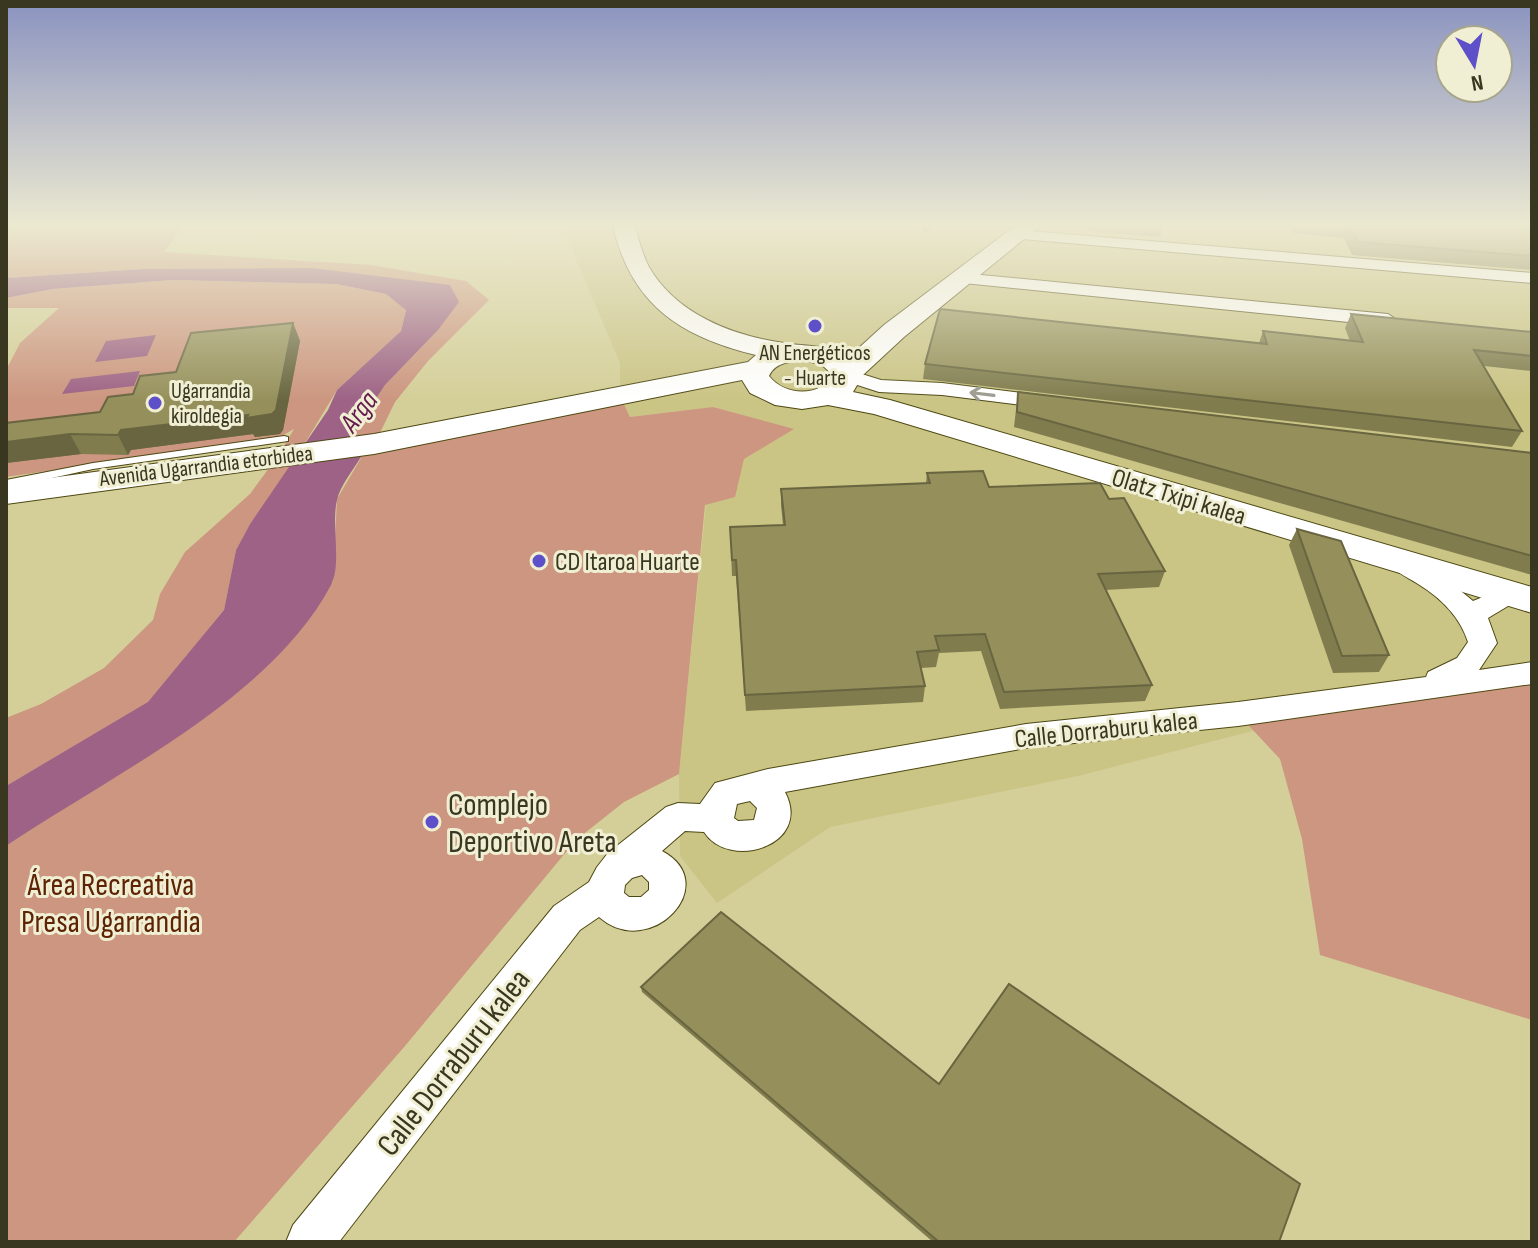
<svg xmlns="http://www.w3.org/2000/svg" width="1538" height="1248" font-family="'Sofia Sans Condensed',sans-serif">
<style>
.built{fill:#cac485}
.green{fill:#cc9680}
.water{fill:#9d6285}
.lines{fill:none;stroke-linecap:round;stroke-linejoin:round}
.lane-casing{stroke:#4d4812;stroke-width:2}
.street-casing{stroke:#4d4812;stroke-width:2}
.secondary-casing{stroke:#4d4812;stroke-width:2}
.lane{fill:#fff;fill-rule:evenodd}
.street{fill:#fff;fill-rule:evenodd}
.secondary{fill:#fff;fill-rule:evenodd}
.wall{fill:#807c4e}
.shaded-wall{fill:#686540}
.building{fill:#95905b;stroke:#686540;stroke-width:2}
.oneway{stroke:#9c9b90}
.poi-dot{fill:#5e50c8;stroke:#f1efd3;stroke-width:3}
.labels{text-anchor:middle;stroke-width:6;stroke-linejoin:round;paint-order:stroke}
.far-poi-label{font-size:22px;fill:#393720;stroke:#f1efd3}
.far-street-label{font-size:22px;fill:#393720;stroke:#f1efd3}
.street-label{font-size:26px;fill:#393720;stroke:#f1efd3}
.poi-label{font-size:26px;fill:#393720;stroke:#f1efd3;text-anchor:start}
.water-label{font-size:28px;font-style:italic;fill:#631a4c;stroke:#f1efd3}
.near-poi-label{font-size:32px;fill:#393720;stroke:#f1efd3;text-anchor:start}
.near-park-label{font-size:32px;fill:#5e2304;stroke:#f1efd3}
.near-street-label{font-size:32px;fill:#393720;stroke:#f1efd3}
</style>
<rect width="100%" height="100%" fill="#d4cf98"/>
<polygon class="built" points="562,226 1532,226 1532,680 1415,689 1078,776 830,827 717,903 680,856 679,774 706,504 734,497 744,459 793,429 713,407 630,417 620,396 620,363"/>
<g class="green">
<polygon points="6,226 183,226 164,252 371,265 466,281 489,300 428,361 395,402 375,443 620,396 630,417 713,407 794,429 744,459 735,497 705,505 679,774 624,802 576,840 405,1046 234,1242 6,1242 6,846 33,828 333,582 337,499 361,458 348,441 385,385 436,332 458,302 312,268 142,269 6,278"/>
<polygon points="173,280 336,284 386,294 406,309 401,331 337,390 299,453 278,456 294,429 280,437 6,477 6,370 20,343 59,308 6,308 6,298 53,289"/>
<polygon points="293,465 250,524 236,550 224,610 148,703 6,786 6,718 41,704 104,668 153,620 160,594 185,552 250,494 269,468"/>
<polygon points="1532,673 1532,1020 1320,955 1302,839 1280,759 1238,714"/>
</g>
<g class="water">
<path d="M312 268 450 285 459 302 438 330 385 385 348 441 361 457C353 470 340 486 337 500 331 524 342 564 331 585 270 700 111 775 6 846V786L148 702 224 610 236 550 250 524 328 410 337 390 401 331 406 310 386 294 336 284 173 280 53 289 6 298V278L142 269Z"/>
<polygon points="156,335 147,356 95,362 106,341"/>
<polygon points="140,371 134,386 62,394 71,379"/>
</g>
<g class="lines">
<g class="lane-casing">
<polygon id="lane" points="284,436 288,437 288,441 93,469 6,488 6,480 93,463"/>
</g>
<g class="street-casing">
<g id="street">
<polygon points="1017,230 1532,273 1532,283 1011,238 1011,232"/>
<polygon points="960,273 1388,314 1397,320 1388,326 954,282 951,278 954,274"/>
<polygon points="849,370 881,380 942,383 1055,397 1066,403 1055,409 942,395 879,392 842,380 839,376 842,372"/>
<path d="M1405 557 1440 574 1473 601 1500 590 1532 587V605L1508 606 1488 618 1497 643 1479 670 1532 662V684L1238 726 1026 748 785 792C813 846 729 871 704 832L685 831 662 851C724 884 650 962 599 917L580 930 339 1242H286L293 1225 554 906 589 882 597 867 608 853 666 807 678 803 700 804 715 783 768 769 1026 724 1238 702 1426 677 1428 672 1457 658 1468 642C1460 617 1441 598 1418 584 1409 578 1398 574 1392 565L1396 559ZM750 801 757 808 754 820 738 821 734 818 737 804ZM642 875 649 882V890L641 897H629L624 893 625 885 632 878Z"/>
</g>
</g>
<g class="secondary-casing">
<path id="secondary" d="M613 226H635C639 240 642 254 649 267 676 314 733 336 784 343 807 347 829 344 849 357L884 325 1015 226H1040L904 337 863 375 853 392 890 400 1532 587V613L874 414 828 405 802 409 775 405 750 393 742 380 374 454 6 504V484L374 434 748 362 756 355C680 337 631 304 613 226ZM808 361 822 365 834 376C819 397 785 396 769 376 776 361 793 361 808 361Z"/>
</g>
<use href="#lane" class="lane"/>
<use href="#street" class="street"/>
<use href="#secondary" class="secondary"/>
</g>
<g class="wall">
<polygon points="1089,226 1163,226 1160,237 1089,231"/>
<polygon points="1289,226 1532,226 1532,270 1352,255 1344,238 1292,233"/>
<polygon points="1351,314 1532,332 1532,371 1484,366 1522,431 1512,447 923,379 925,364 1259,343 1263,331 1350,341 1345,328"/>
<polygon points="293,323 300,341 283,430 280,434 255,437 253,434 131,450 128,455 81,454 6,463 176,372"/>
<polygon points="1018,392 1532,453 1532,575 1014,427"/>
<polygon points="927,473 989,487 1109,499 1165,571 1159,587 1105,590 1152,685 1145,701 1000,709 981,651 939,653 936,667 921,668 925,686 923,702 746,711 736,576 732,576 730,527 783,525 781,505 781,489 926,483"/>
<polygon points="1297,529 1389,655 1379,672 1333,673 1289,545"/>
<polygon points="641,987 939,1084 1279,1242 933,1242 642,992"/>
</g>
<g class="shaded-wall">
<polygon points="924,226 935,226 923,233"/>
<polygon points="293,323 300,341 283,430 280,434 255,437 253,434 131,450 128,455 118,435 121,430"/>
<polygon points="70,434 81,454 6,463 6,442"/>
</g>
<g class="building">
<polygon points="1350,226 1532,226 1532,256 1358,242"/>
<polygon points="940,309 1267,344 1263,331 1363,342 1351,314 1532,332 1532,356 1474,350 1522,431 925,364"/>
<polygon points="293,323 276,410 272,414 246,418 248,415 121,430 118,435 70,434 6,442 6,423 100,412 108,397 133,394 140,376 176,372 191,333"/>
<polygon points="1018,392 1532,453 1532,556 1017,412"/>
<polygon points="983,471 989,487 1100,483 1109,499 1124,498 1165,571 1098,574 1152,685 1004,692 985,634 935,636 939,650 917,652 925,686 745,695 736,560 732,560 730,527 785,525 781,489 930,483 927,473"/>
<polygon points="1297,529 1341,541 1389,655 1342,656"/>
<polygon points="721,912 939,1084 1009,984 1300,1184 1279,1242 939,1242 641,987"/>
</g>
<defs><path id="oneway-shaft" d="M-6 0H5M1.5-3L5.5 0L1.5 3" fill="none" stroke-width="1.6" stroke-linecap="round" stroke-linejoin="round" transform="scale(2)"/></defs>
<use class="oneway" href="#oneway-shaft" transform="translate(982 394) rotate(-173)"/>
<linearGradient id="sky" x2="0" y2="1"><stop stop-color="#8a93c0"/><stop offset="0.56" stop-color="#ece9d1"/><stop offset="1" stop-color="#ece9d1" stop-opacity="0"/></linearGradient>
<rect width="1538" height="401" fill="url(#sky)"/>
<g class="poi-dot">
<circle cx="815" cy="326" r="8"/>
<circle cx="155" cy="403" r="8"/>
<circle cx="539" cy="561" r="8"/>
<circle cx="432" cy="822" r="8"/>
</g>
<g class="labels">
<g class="far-poi-label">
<text x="815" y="360">AN Energéticos<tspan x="815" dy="25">- Huarte</tspan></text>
<text x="171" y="398" text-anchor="start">Ugarrandia<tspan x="171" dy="25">kiroldegia</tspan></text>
</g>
<g class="far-street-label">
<text transform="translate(206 465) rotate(-7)" y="8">Avenida Ugarrandia etorbidea</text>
</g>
<g class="street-label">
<text transform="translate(1179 496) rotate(17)" y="9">Olatz Txipi kalea</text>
<text transform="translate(1106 729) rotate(-6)" y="9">Calle Dorraburu kalea</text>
</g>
<g class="poi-label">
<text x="555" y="570">CD Itaroa Huarte</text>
</g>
<g class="water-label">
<text transform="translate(358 411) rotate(-53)" y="10">Arga</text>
</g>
<g class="near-poi-label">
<text x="448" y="815">Complejo<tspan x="448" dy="37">Deportivo Areta</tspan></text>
</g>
<g class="near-park-label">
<text x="111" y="895">Área Recreativa<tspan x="111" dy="37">Presa Ugarrandia</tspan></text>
</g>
<g class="near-street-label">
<text transform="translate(453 1062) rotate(-52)" y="11">Calle Dorraburu kalea</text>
</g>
</g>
<rect width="1538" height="1248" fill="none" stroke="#393720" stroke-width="16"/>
<g transform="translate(1474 64) rotate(170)"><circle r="38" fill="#f1efd3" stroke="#a7a58b" stroke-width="2"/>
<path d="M0-6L14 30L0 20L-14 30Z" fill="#5e50c8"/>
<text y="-12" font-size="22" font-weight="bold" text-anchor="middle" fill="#393720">N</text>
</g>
</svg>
